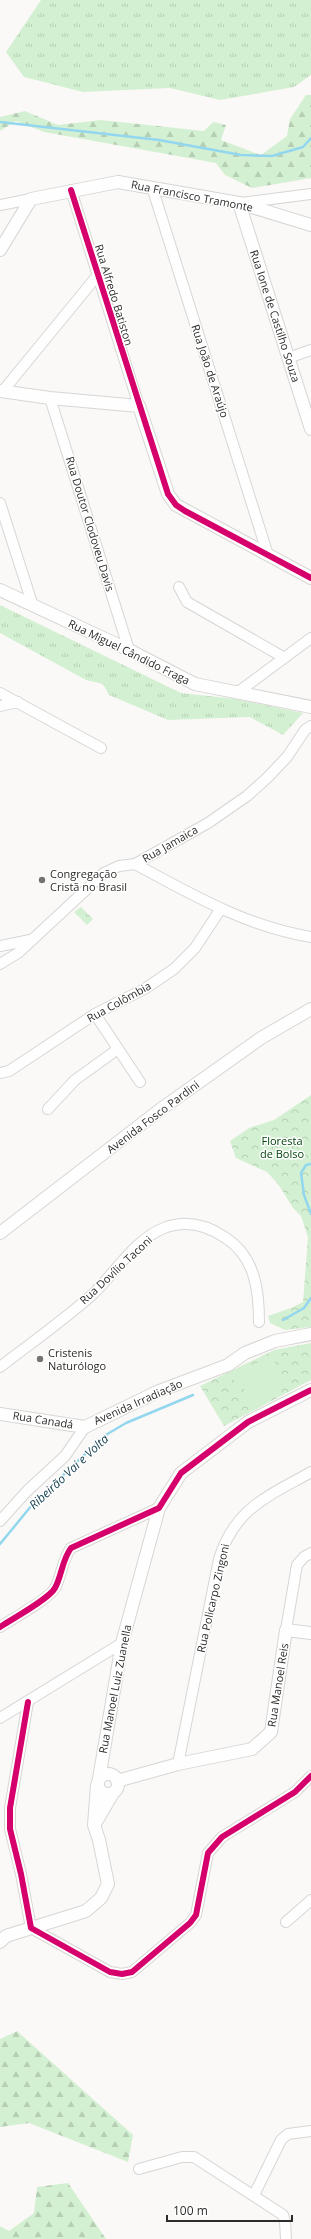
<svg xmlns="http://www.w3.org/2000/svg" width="311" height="2239" font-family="'Open Sans',sans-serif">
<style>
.grass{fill:url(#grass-tufts)}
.forest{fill:url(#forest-firs)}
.park{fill:url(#park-crowns)}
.pitch{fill:#d4f0d2}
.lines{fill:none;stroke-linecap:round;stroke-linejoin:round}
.stream{stroke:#93d7ef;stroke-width:2.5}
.minor-casing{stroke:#d7d6d5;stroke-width:12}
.tertiary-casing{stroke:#d7d6d5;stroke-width:14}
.minor{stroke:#fefefe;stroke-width:10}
.tertiary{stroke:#fefefe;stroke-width:12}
.cycleway-casing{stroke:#fff;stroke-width:8}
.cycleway{stroke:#d6006c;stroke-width:6}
.poi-dot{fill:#747472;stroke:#fff;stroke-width:1.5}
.labels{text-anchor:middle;stroke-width:3;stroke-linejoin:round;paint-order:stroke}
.street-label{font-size:11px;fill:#2c2c2a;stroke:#fff}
.poi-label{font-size:11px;fill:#2c2c2a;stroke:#fff;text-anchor:start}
.park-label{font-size:11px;fill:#00440a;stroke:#fff}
.water-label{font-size:12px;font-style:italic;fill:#1a4554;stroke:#fff}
</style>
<defs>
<pattern id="grass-tufts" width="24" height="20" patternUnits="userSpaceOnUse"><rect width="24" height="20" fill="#d4f0d2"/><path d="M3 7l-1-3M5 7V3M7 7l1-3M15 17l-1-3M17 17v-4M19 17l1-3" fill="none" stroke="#b6ceb4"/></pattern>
<pattern id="forest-firs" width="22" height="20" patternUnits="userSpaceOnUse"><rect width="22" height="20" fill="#d4f0d2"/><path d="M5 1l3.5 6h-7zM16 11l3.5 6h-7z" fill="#b6ceb4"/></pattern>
<pattern id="park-crowns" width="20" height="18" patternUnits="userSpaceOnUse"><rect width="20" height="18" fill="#d4f0d2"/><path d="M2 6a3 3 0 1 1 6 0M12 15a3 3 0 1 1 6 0" fill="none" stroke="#b6ceb4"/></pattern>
</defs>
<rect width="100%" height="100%" fill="#fbf9f7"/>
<g class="grass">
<polygon points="41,0 311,0 311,75 294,87 220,100 170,88 83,92 24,77 6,52"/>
<polygon points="0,605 181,693 236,699 303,713 283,735 250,717 168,720 109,695 103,684 86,680 0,633"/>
<polygon points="81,907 93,919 87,925 74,912"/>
</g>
<g class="forest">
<polygon points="306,95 311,95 311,178 252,188 225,175 216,163 44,132 16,121 0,131 0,117 25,111 58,125 101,120 204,131 213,122 226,125 221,140 261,155 287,136 290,119"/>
<polygon points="17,2031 133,2135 128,2162 29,2123 0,2127 0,2039"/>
<polygon points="68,2183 106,2239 0,2239 0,2226 9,2231 34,2213 37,2187"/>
</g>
<g class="park">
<polygon points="311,1095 311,1327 285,1330 270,1323 268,1316 291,1308 303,1302 308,1237 301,1216 293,1208 278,1184 267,1172 236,1158 230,1141 249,1128 274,1120"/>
<polygon points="311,1343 311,1380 224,1426 200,1386 274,1350"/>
</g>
<polygon class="pitch" points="271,1355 288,1385 253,1405 241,1384 237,1386 234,1379 238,1374"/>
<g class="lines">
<g class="stream">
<polyline points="0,122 159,140 241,155 272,156 303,147 311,138"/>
<polyline points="311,1164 306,1165 301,1173 304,1195 311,1214"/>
<polyline points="283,1320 304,1308 311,1298"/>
<polyline points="0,1544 32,1505 104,1436 126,1423 193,1395"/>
</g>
<g class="minor-casing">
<g id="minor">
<polyline points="152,187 268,555"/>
<polyline points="71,190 139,406"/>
<polyline points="241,203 311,194"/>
<polyline points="0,205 31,199"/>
<polyline points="288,358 311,350"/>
<polyline points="2,392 97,276"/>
<polyline points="50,398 129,650"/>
<polyline points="0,503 33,606"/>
<polyline points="179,587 187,602 283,657"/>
<polyline points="238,692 311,638"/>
<polyline points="0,693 101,748"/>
<polyline points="0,706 18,702"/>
<path d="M135 864C193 895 245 926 311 937"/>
<polyline points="0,946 30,940"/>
<polyline points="0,964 18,953 104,873 119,866 135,864 208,823 247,796 267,778 287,757 305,730 311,726"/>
<polyline points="95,1014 140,1082"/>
<polyline points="0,1073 9,1071 95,1014 146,988 174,969 195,948 220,910"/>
<polyline points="48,1109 75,1080 118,1049"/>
<path d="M0 1367C31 1343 64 1320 93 1294 115 1273 134 1240 164 1228 187 1219 207 1225 226 1238 255 1257 259 1290 259 1322"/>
<polyline points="0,1521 27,1491 65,1456 85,1427"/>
<path d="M0 1627C12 1619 49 1599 55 1588 62 1575 62 1560 71 1548L159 1508"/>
<polyline points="286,1630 297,1565 304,1557 311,1553"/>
<polyline points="28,1702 10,1808 10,1829 21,1874 31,1928 110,1972 122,1974 132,1972 190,1923 196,1915 208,1853 222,1837 295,1792 311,1776"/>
<polyline points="0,1718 122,1643"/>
<path d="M178 1764 219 1559C235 1508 267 1497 311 1472"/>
<polyline points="286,1922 311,1900"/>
<polyline points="139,2169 182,2157 194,2157 283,2215 285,2221 286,2239"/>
<polyline points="254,2195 281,2140 288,2134 311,2131"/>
</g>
</g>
<g class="tertiary-casing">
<g id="tertiary">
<polyline points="239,203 311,429"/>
<polyline points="0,250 31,199 118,182 239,203 311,225"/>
<polyline points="0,391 50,398 139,406 168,494 176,505 311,578"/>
<polyline points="0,590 129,650 195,684 311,707"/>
<polyline points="0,1233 161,1109 261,1038 311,1009"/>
<polyline points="0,1414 85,1427 159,1391 228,1365 245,1353 275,1341 311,1334"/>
<circle cx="108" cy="1784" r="10"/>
<polyline points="99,1779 122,1643 159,1508 181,1473 248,1422 311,1390"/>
<polyline points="117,1781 178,1764 252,1749 271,1732 286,1630 311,1633"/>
<polyline points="96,1822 113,1793"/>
<polyline points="0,1942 6,1936 86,1911 101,1898 108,1884 99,1840 94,1825 97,1785"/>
</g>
</g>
<use href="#minor" class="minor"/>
<use href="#tertiary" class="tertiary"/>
<g class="cycleway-casing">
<g id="cycleway">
<polyline points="71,190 168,494 176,505 185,511 311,578"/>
<path d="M0 1627C12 1619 49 1599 55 1588 62 1575 62 1560 71 1548L159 1508 181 1473 248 1422 311 1390"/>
<polyline points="28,1702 10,1808 10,1829 21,1874 31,1928 110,1972 122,1974 132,1972 190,1923 196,1915 208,1853 222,1837 295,1792 311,1776"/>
</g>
</g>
<use href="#cycleway" class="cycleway"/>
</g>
<g class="poi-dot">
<circle cx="42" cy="880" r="4"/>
<circle cx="40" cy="1359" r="4"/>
</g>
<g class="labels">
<g class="street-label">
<text transform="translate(192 196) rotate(11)" y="4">Rua Francisco Tramonte</text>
<text transform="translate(114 295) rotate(73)" y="4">Rua Alfredo Batiston</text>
<text transform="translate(275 316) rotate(72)" y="4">Rua Ione de Castilho Souza</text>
<text transform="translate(210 371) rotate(72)" y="4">Rua João de Araújo</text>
<text transform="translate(90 524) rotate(73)" y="4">Rua Doutor Clodoveu Davis</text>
<text transform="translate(129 652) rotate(26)" y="4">Rua Miguel Cândido Fraga</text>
<text transform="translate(170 844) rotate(-30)" y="4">Rua Jamaica</text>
<text transform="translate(119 1002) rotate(-29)" y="4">Rua Colômbia</text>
<text transform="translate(153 1117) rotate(-37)" y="4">Avenida Fosco Pardini</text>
<text transform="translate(116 1270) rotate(-43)" y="4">Rua Dovílio Taconi</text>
<text transform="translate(138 1402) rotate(-24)" y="4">Avenida Irradiação</text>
<text transform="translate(43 1420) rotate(9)" y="4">Rua Canadá</text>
<text transform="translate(213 1598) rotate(-77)" y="4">Rua Policarpo Zingoni</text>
<text transform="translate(278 1685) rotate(-81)" y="4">Rua Manoel Reis</text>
<text transform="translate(115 1689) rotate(-79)" y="4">Rua Manoel Luiz Zuanella</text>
</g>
<g class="poi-label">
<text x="50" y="878">Congregação<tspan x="50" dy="13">Cristã no Brasil</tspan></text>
<text x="48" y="1357">Cristenis<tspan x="48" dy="13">Naturólogo</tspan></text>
</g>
<g class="park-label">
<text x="282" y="1145">Floresta<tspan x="282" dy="13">de Bolso</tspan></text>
</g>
<g class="water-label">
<text transform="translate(69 1472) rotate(-43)" y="4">Ribeirão Vai e Volta</text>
</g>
</g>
<path d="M167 2215v6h125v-6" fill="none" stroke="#2c2c2a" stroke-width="2"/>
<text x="173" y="2215" font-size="12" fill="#2c2c2a" stroke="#ffffff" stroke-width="3" paint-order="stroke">100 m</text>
</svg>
